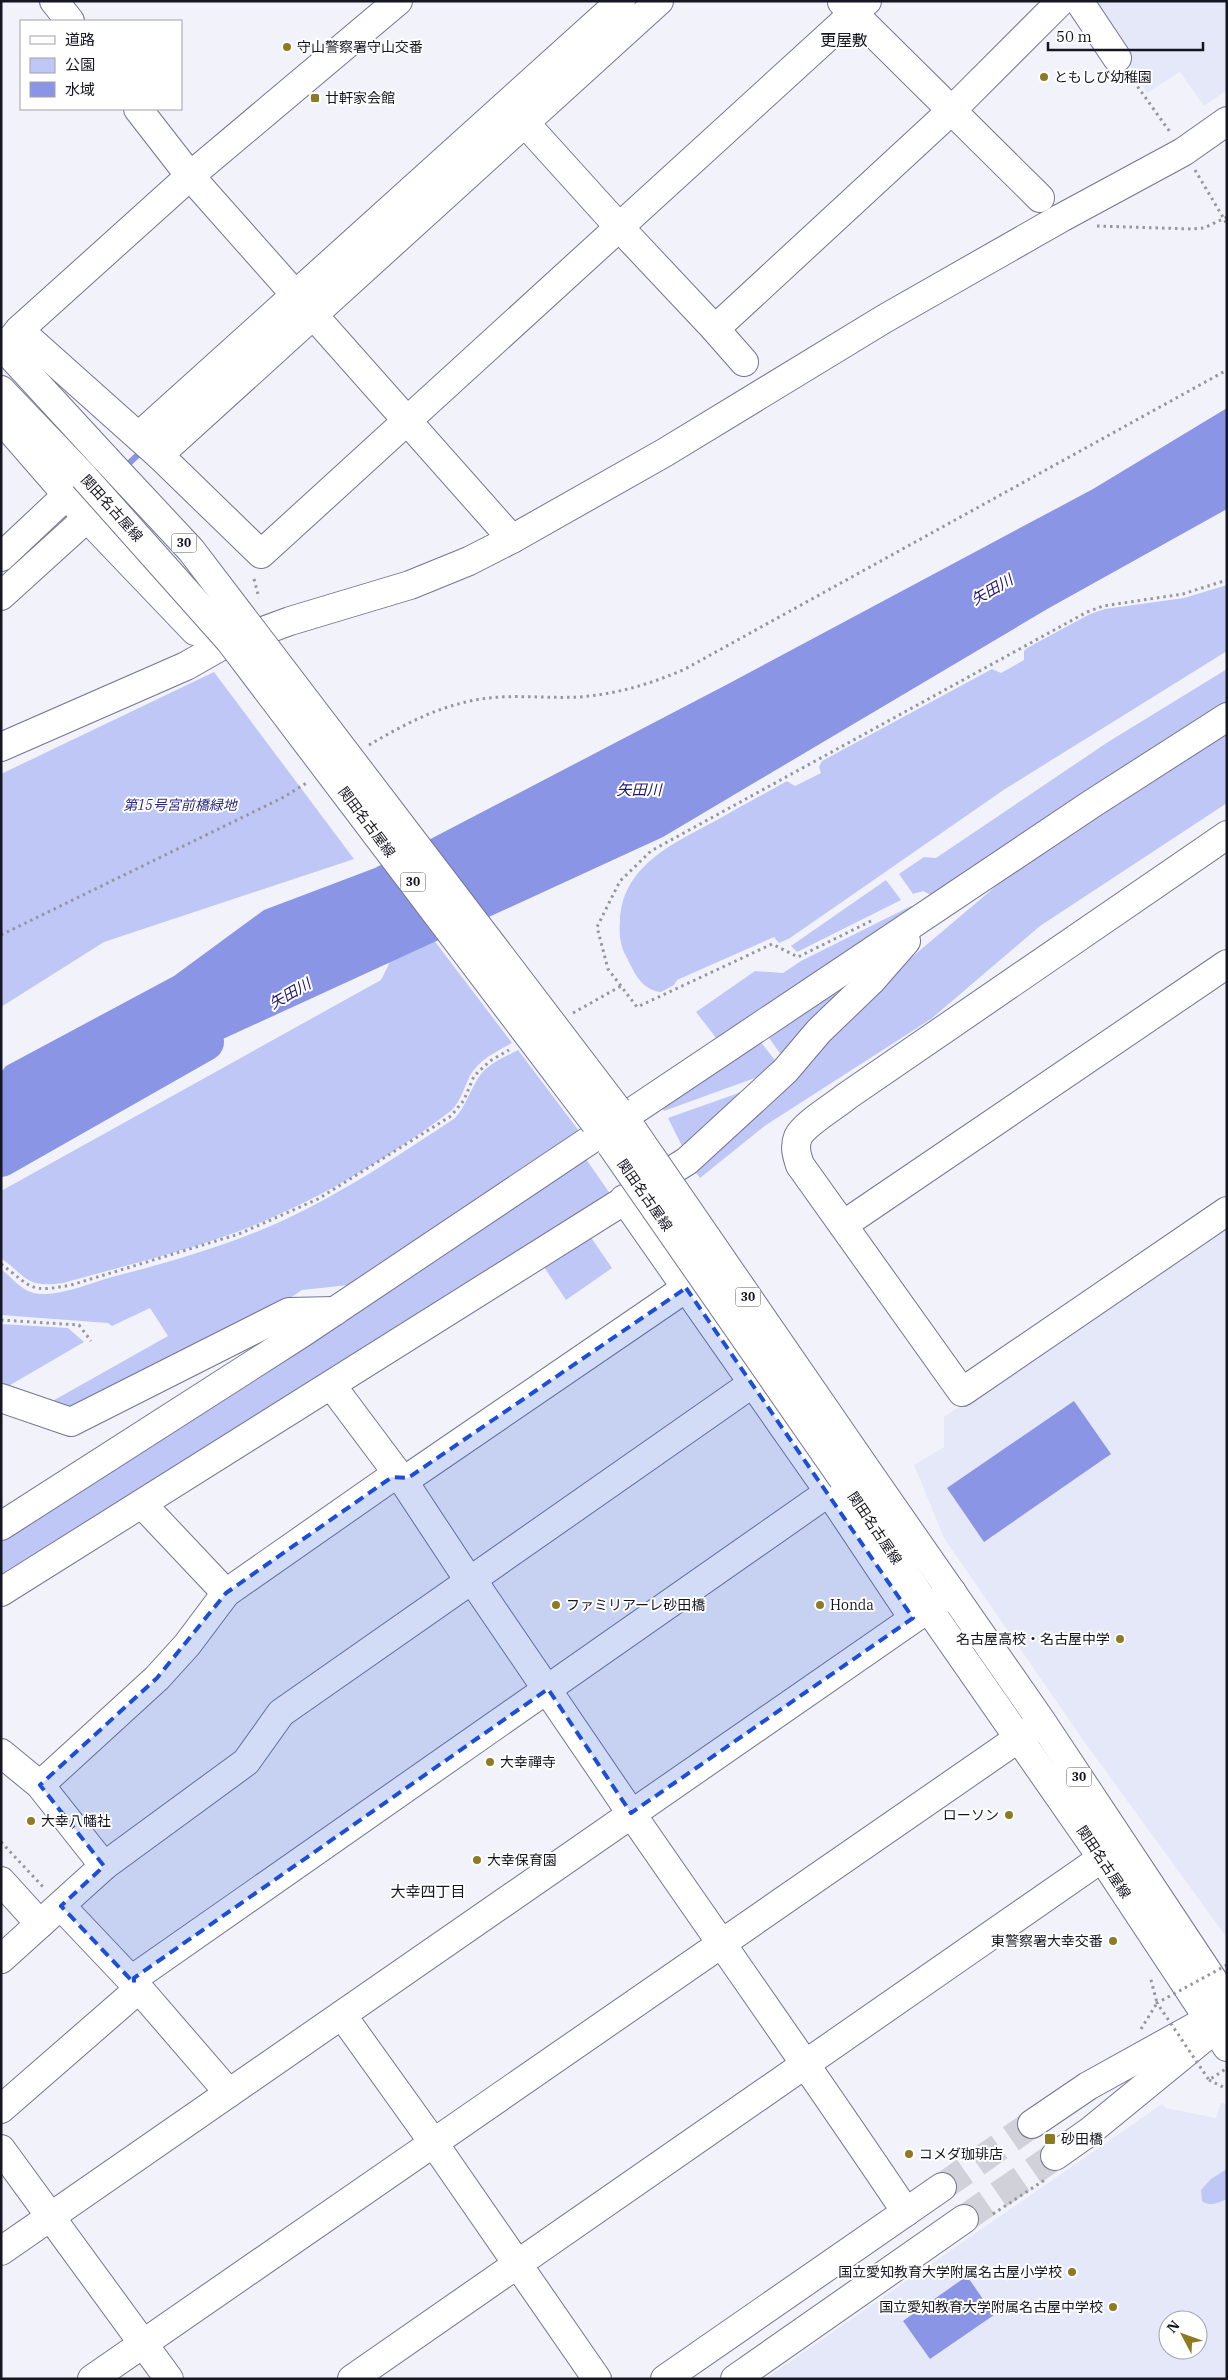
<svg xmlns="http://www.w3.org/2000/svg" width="1228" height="2380" font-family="'IBM Plex Serif','Noto Sans JP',serif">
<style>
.built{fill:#e5e8f8;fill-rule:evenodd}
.green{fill:#bfc7f6}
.water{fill:#8b95e5}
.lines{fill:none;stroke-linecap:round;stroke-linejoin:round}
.stream{stroke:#8b95e5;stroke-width:6}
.river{stroke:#8b95e5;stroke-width:38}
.minor-tunnel{stroke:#d1d2d9;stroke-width:28;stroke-dasharray:28 14;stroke-linecap:butt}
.minor-casing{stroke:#717592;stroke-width:30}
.major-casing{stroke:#717592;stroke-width:30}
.path{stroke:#95969f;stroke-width:3;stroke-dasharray:2.5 4;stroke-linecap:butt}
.minor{stroke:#fff;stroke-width:28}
.major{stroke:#fff;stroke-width:28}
.major-bridge-casing{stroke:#717592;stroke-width:30;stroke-linecap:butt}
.path-bridge{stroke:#95969f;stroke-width:3;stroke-dasharray:2.5 4;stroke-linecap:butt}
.major-bridge{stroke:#fff;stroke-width:28}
.marked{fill:#1d4ed8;fill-opacity:0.2;stroke:#1d4ed8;stroke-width:4;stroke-dasharray:10 6;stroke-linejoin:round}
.poi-dot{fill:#8d7b21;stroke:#fff;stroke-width:2}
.labels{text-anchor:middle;stroke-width:4;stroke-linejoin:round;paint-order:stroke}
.shield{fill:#fff;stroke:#5b5c64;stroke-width:1}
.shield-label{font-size:12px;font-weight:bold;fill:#151621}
.poi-label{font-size:14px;fill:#151621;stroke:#fff;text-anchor:start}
.street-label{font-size:14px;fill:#151621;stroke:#fff}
.park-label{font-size:14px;font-style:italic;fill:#2d2a85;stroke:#fff}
.water-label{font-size:15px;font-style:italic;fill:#211672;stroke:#fff}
.neighbourhood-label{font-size:15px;fill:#151621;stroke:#fff}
.quarter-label{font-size:16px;fill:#151621;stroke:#fff}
</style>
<rect width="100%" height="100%" fill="#f2f3fa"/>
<g class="built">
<polygon points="1089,1 1227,1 1227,90 1204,106 1180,72 1147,93"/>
<polygon points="1227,1224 1227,1938 1083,1740 944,1538 914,1465 944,1447 944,1417"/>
<path d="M1221 2103 1227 2104V2379H765L1162 2104 1166 2108 1216 2118ZM1168 2320H1198V2350H1168Z"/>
</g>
<g class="green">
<path d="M1227 585V651L1005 789 790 938 779 943 774 937 677 980 674 985 661 992C641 990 634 972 626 956 620 945 619 934 620 922 621 866 674 843 717 820 740 807 764 794 787 781L795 786 821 773 819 767 822 761 992 669 1001 673 1024 660V651L1027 648 1090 614 1105 609 1184 598Z"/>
<polygon points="1227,669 1227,704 937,898 923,891 913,894 899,874 924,857 936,858 1108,742"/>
<polygon points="214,672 354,859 104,942 1,1007 1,774"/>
<polygon points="1227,726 1227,803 1040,926 931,1019 766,1125 700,1178 695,1171 873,990 1028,859"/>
<polygon points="886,880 901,900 797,952 791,946"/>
<polygon points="911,906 916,912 720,1043 696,1012 755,971 783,973 801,961"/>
<path d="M430 935 512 1043C496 1052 477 1061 469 1078 463 1090 461 1100 452 1110 386 1160 312 1204 234 1233 179 1253 120 1267 63 1283 26 1288 28 1278 1 1258V1191L381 980 390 962Z"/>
<polygon points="833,992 840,1000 784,1059 767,1035"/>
<polygon points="759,1040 779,1065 763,1075 664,1111 663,1109"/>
<path d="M518 1050 582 1135 358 1284 302 1290 269 1312 68 1410 49 1403 168 1336 150 1308 112 1326 108 1323 1 1315V1269C12 1277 20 1290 34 1293 54 1298 89 1284 108 1278 167 1263 227 1246 282 1221 343 1193 399 1155 455 1118 466 1105 468 1095 477 1080 485 1065 503 1058 518 1050Z"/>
<polygon points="744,1091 684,1150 668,1118"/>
<polygon points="586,1159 613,1198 1,1585 1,1538"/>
<polygon points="590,1236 612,1268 566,1300 544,1267"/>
<polygon points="1,1324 68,1328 84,1342 5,1388 1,1387"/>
<path d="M1227 2169V2199C1218 2203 1211 2207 1202 2201L1201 2190 1211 2179Z"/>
</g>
<g class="water">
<polygon points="1227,408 1227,509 1049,608 663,837 64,1112 1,1160 1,1072 6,1066 174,976 264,910 375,868 726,685 1093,489"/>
<polygon points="1074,1401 1111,1454 984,1542 947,1488"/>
<polygon points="967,2276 994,2315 930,2359 903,2321"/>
</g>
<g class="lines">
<polyline class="stream" points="124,468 144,449"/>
<polyline class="river" points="1,1158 205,1042"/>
<g class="minor-tunnel">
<polyline points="942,2187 1032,2124"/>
<polyline points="964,2219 1055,2156"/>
</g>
<g class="minor-casing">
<g id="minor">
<polyline points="54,1 70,21"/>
<polyline points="1079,1 1117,58"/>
<polyline points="842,2 1040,198"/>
<polyline points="138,109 190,176 512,539"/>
<polyline points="525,123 620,228 715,329 952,110 1061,1"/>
<polyline points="715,329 744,362"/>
<polyline points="19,330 159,455 261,554 867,1"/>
<polyline points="7,345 19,330 190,176 398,1"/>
<polyline points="1,419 87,518 195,631"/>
<polyline points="139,436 621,1"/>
<polyline points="159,455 659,1"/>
<polyline points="1,557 67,495"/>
<polyline points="1,596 87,518"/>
<polyline points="255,634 290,621 410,585 469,561 512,539 664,453 884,319 1061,218 1183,152 1227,121"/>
<polyline points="1,747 186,666 230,641"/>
<path d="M1227 835 847 1096C835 1106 804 1124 798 1137 794 1147 797 1156 800 1165L962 1392 1227 1211"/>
<polyline points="624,1199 829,1492 913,1618"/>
<polyline points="843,1225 1227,964"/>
<path d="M332 1386 406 1485 466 1576 473 1581C527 1659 579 1738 633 1816 724 1948 817 2079 906 2212"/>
<polyline points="1,1398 71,1422 289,1312 335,1311"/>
<polyline points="142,1504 226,1593"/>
<polyline points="1,1526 302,1333 1093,803 1227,717"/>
<polyline points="1,1592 687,1161 785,1071 819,1031 871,981 906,941"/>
<polyline points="1,1753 40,1785 104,1866"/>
<polyline points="40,1785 157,1678 187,1645 226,1593 392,1477 408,1478 686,1288"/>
<polyline points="1,1881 40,1924"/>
<polyline points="61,1906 134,1983 229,2093"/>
<polyline points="1,1959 104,1866 246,1762 281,1713 753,1383"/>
<polyline points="342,2015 433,2142 597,2379"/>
<polyline points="1,2109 133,1994 134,1978 829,1492"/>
<polyline points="1032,2124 1088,2086 1227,2009"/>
<polyline points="1,2149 169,2379"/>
<polyline points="1055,2156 1089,2132 1210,2033"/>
<polyline points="1,2251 952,1592"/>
<polyline points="92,2379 1039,1724"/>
<polyline points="352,2379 1102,1858"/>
<polyline points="665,2379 942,2187"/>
<polyline points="735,2379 964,2219"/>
</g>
</g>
<g class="major-casing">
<g id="major">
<polyline points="1,345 106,459"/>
<polyline points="1,390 84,477"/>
<polyline points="864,1466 1042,1722 1227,2001"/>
<polyline points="843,1479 928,1608 1102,1858 1227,2047"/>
</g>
</g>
<g class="path">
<polyline points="1130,76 1170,132"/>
<polyline points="1195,170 1227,224"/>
<polyline points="1097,226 1192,229 1204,228 1227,217"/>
<polyline points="254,579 259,598"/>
<path d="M369 745C398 728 429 711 462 703 501 692 540 699 579 697 617 694 651 684 685 669L1227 370"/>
<polyline points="871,921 798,957 772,944 637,1007 608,969 597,927 620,881 651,851 1087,612 1103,606 1183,594 1227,580"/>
<polyline points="1,935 284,797 308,782"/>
<polyline points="573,1013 621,986"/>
<path d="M1 1264C33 1288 29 1293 71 1285L239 1234 318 1199 451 1116 464 1100 474 1076 490 1061 509 1050"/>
<polyline points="1,1320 79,1325 91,1341"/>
<polyline points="1,1842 45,1889"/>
<polyline points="1141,2029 1157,2003 1150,1976"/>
<polyline points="1209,2080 1227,2089"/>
<polyline points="993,2214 1046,2179"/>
</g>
<use href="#minor" class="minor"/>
<use href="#major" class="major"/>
<g class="major-bridge-casing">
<g id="major-bridge">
<polyline points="106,459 191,550 617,1109"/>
<polyline points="84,477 230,641 595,1123"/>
<polyline points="632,1129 864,1466"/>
<polyline points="611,1145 843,1479"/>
</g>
</g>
<polyline class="path-bridge" points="1227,1965 1157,2003 1209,2080 1227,2068"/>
<use href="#major-bridge" class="major-bridge"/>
</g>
<path class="marked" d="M686 1288 913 1618 631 1813 548 1689 134 1978V1983L61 1906 104 1866 40 1785 157 1678 226 1593 392 1477 408 1478Z"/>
<g class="poi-dot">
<circle cx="287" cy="47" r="5"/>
<circle cx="1044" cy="77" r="5"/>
<rect x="310" y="93" width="10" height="10" rx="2.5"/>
<circle cx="556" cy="1605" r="5"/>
<circle cx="820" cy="1605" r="5"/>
<circle cx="1120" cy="1639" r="5"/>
<circle cx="490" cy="1762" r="5"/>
<circle cx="1009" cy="1815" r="5"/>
<circle cx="31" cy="1821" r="5"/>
<circle cx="477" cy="1860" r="5"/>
<circle cx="1113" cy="1941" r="5"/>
<rect x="1044" y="2133" width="12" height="12" rx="2.5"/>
<circle cx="909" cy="2154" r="5"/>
<circle cx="1072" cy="2272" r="5"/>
<circle cx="1113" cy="2307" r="5"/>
</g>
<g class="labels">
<g class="shield">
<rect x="171.5" y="533.5" width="25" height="19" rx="4"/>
<rect x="400.5" y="872.5" width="25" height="19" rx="4"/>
<rect x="735.5" y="1287.5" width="25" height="19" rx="4"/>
<rect x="1066.5" y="1767.5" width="25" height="19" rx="4"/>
</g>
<g class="shield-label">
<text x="184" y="547">30</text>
<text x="413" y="886">30</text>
<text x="748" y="1301">30</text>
<text x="1079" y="1781">30</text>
</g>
<g class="poi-label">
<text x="297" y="52">守山警察署守山交番</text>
<text x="1054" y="82">ともしび幼稚園</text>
<text x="325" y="103">廿軒家会館</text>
<text x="566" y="1610">ファミリアーレ砂田橋</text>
<text x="830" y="1610">Honda</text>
<text x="1110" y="1644" text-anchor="end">名古屋高校・名古屋中学</text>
<text x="500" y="1767">大幸禪寺</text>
<text x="999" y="1820" text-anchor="end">ローソン</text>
<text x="41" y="1826">大幸八幡社</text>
<text x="487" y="1865">大幸保育園</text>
<text x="1103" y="1946" text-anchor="end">東警察署大幸交番</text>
<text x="1061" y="2144">砂田橋</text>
<text x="919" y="2159">コメダ珈琲店</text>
<text x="1062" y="2277" text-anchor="end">国立愛知教育大学附属名古屋小学校</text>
<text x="1103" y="2312" text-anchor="end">国立愛知教育大学附属名古屋中学校</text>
</g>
<g class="street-label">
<text transform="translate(112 508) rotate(48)" y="5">関田名古屋線</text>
<text transform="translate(367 822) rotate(53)" y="5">関田名古屋線</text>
<text transform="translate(645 1195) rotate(55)" y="5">関田名古屋線</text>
<text transform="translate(875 1528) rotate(56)" y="5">関田名古屋線</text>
<text transform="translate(1104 1862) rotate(56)" y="5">関田名古屋線</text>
</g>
<g class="park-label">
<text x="180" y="810">第15号宮前橋緑地</text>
</g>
<g class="water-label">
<text transform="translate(992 590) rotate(-30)" y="5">矢田川</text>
<text x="639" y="795">矢田川</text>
<text transform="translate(290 994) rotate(-30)" y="5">矢田川</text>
</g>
<g class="neighbourhood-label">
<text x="428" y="1897">大幸四丁目</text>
</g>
<g class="quarter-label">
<text x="844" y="46">更屋敷</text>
</g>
</g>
<rect width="1228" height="2380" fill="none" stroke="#151621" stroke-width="5"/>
<rect x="20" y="20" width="162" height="90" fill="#ffffff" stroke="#a1a2a6"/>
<rect x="30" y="36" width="25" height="8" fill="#ffffff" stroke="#a1a2a6"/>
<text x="65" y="45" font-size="15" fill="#151621">道路</text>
<rect x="30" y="58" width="25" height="15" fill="#bfc7f6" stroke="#a1a2a6"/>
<text x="65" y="70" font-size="15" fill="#151621">公園</text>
<rect x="30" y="82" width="25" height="15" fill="#8b95e5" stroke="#a1a2a6"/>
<text x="65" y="95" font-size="15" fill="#151621">水域</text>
<g transform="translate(1183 2335) rotate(311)"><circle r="24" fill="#ffffff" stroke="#a1a2a6"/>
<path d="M0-4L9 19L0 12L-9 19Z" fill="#8d7b21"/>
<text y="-8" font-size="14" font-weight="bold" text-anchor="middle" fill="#151621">N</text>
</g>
<path d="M1048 42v8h155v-8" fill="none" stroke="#151621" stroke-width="2.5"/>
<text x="1056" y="42" font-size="15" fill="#151621" stroke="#ffffff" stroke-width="4" paint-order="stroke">50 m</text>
</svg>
